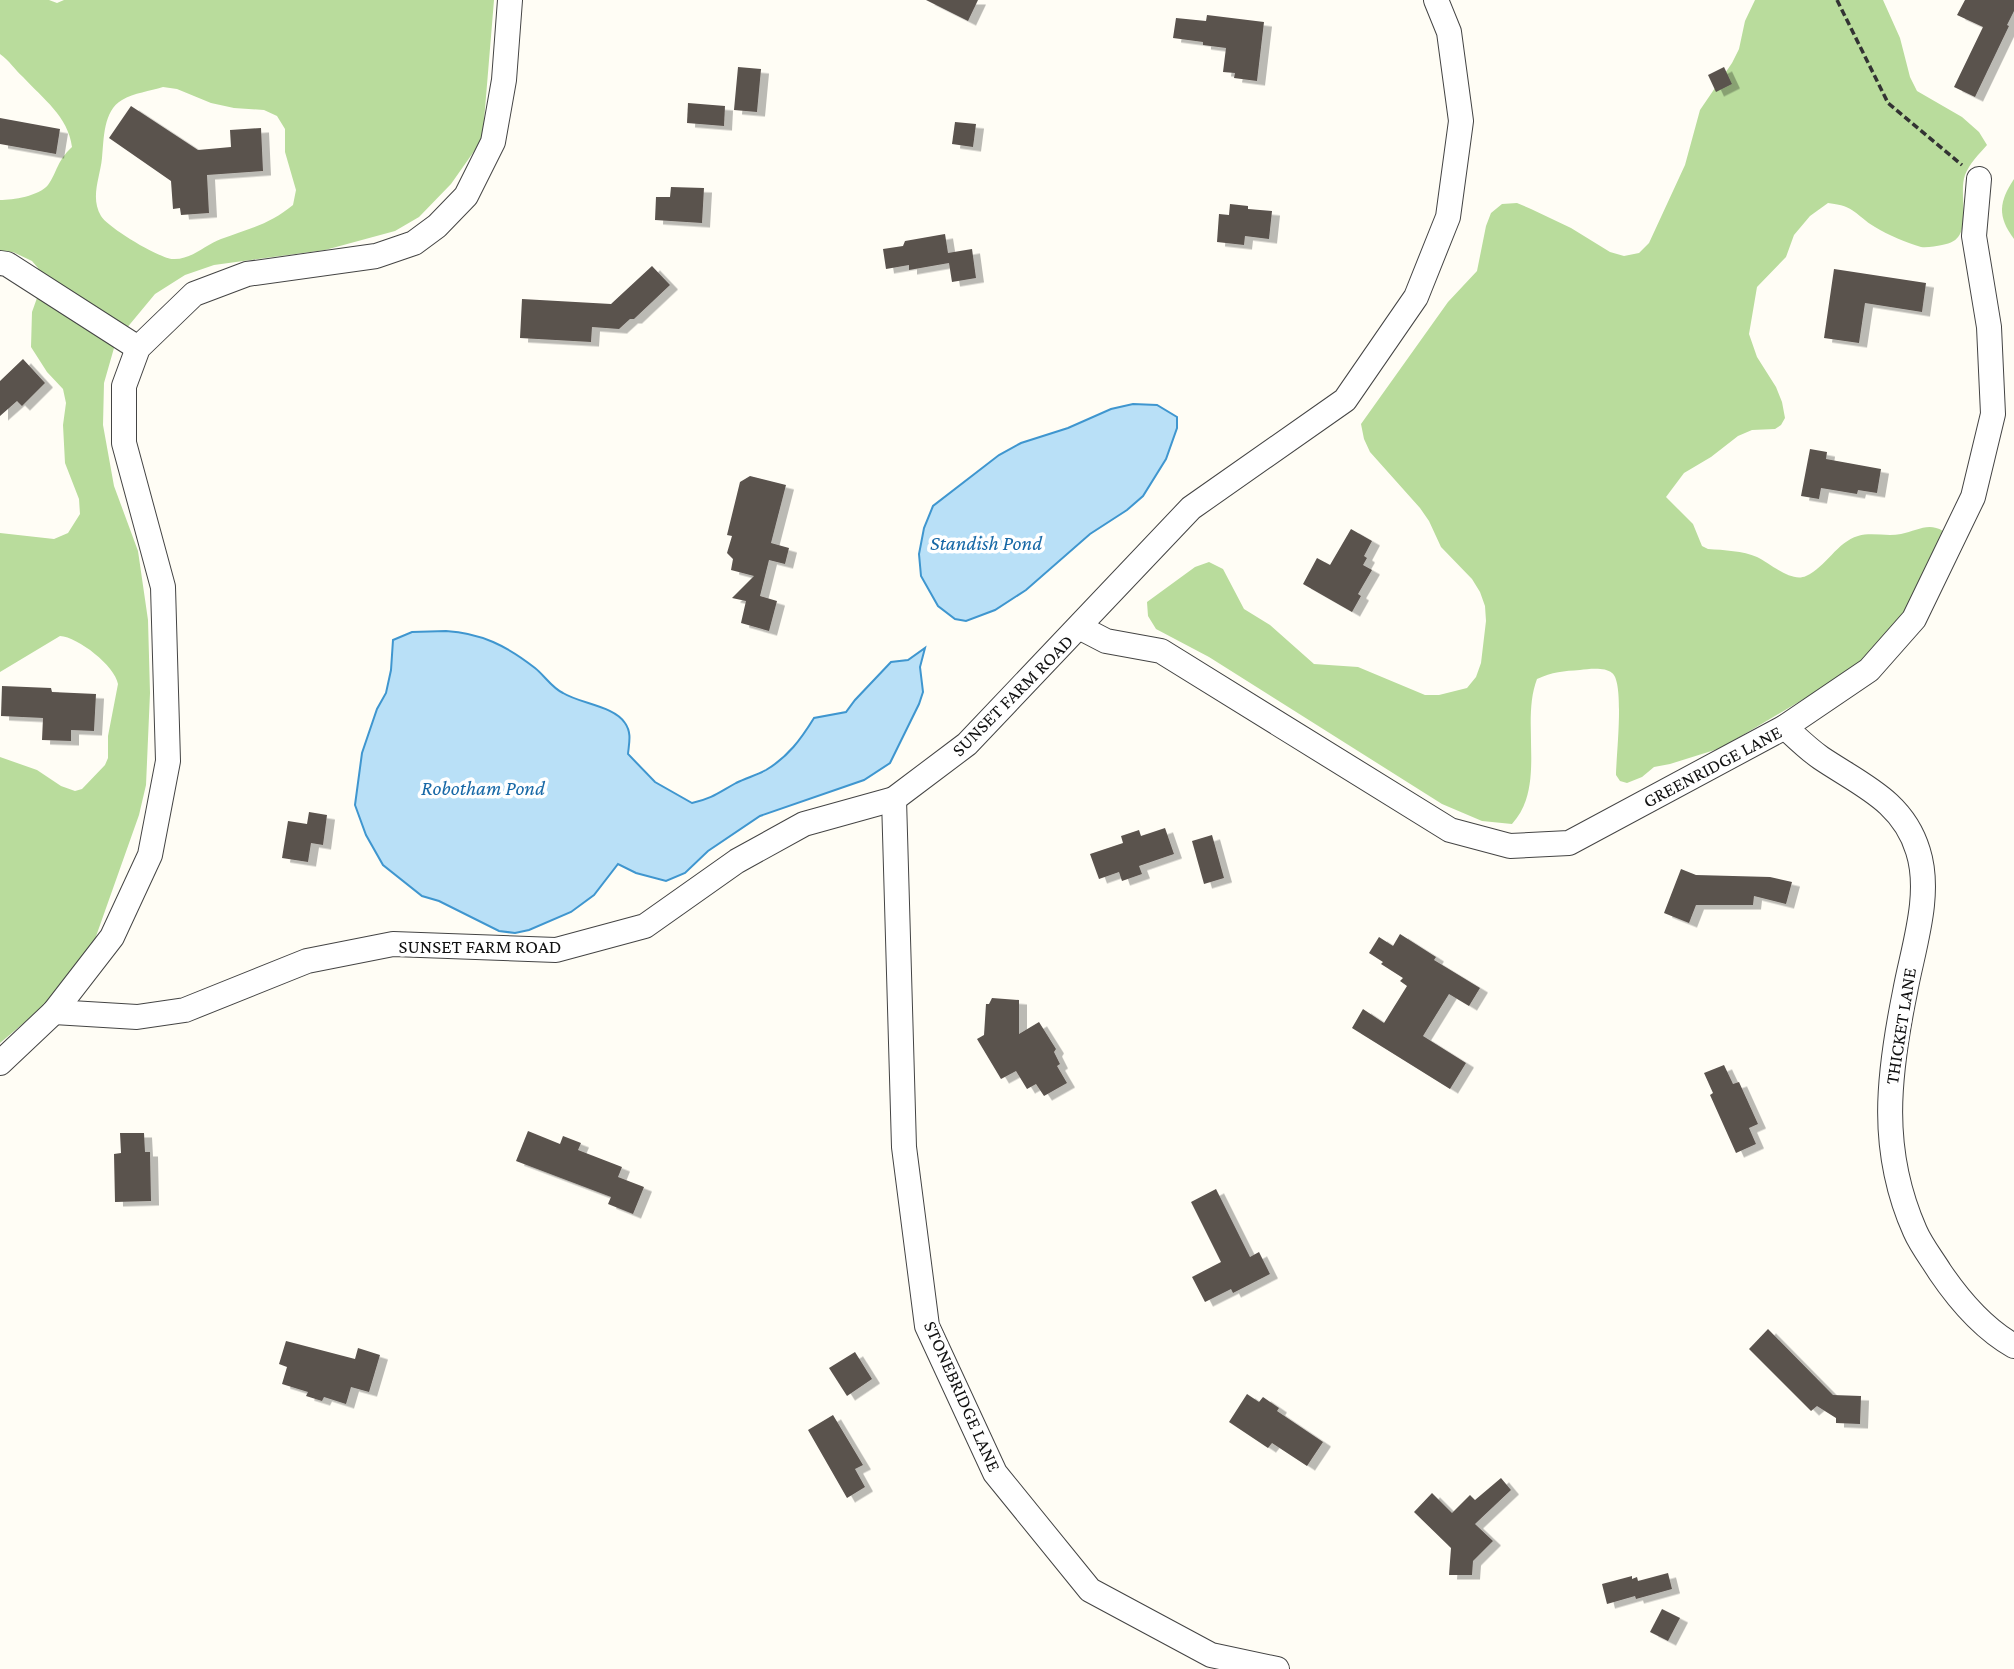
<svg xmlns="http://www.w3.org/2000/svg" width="2014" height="1669" font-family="'Crimson Pro',serif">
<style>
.forest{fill:#b9dc9c;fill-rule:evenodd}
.water{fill:#b9e0f7;stroke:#3f96cf;stroke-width:2}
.building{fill:#5a524d;filter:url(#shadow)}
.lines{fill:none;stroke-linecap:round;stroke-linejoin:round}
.street-casing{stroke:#444;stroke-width:26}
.path{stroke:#333;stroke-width:3.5;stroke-dasharray:7 3.5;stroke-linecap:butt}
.street{stroke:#fff;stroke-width:24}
.labels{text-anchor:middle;stroke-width:7;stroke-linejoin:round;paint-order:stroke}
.street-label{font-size:19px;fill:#111;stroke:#fff}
.water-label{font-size:21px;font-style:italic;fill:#1768a6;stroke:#fff}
</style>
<defs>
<filter id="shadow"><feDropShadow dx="8" dy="4.5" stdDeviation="0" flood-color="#0004"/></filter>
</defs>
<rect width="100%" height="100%" fill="#fffdf5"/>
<g class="forest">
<path d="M0 0H49L57 3 64 0H494L483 133 477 147 451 184 419 217 395 231 325 250 214 265 185 275 155 294 116 341 104 383 103 425 114 486 138 551 148 620 150 693 146 785 139 815 83 973 0 1043V757L37 770 61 786 75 791 82 789 105 765 108 758V736L118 684C115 666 78 637 60 636L0 672V533L54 539 68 533 80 514 79 499 65 463 63 425 66 403 63 389 47 372 31 347 32 312 42 284 38 268 32 261 13 252 0 253V200C13 200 39 196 48 185 58 171 56 162 72 147 68 116 43 99 23 77 14 69 10 61 0 54ZM163 87 177 89 211 103 234 108 264 110 277 116 285 129V152L296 190 293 205C270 224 249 229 221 239 205 245 191 260 173 259 160 259 107 227 101 216 90 197 100 178 102 158 104 139 103 111 122 100 134 93 150 91 163 87Z"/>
<path d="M1755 0H1883L1900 38 1910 77 1917 91 1962 117 1979 132 1987 145C1979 154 1969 164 1965 175 1957 197 1977 241 1942 245 1936 246 1927 248 1921 247 1907 243 1888 235 1875 227 1855 215 1856 206 1828 203L1810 216 1794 235 1786 257 1757 287 1749 334 1757 357 1776 387 1782 402 1785 418 1781 425 1775 429 1752 430 1738 436 1711 457 1684 473 1666 497 1693 524 1702 546 1708 549C1724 550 1743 551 1757 557 1770 563 1791 583 1806 576 1826 567 1837 542 1858 536 1872 532 1887 537 1901 534 1917 531 1928 522 1943 531L1942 540 1915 595 1890 635 1851 671 1721 748 1670 764 1654 767 1642 777 1627 783 1620 781 1616 775C1616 757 1625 682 1612 673 1605 667 1589 669 1580 670 1564 671 1552 672 1537 679 1520 723 1547 786 1512 824L1482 821 1442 804 1209 657 1156 629 1148 616 1147 602 1195 567 1209 562 1223 569 1244 609 1270 625 1314 664 1358 667 1425 695H1439L1467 688 1476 677 1481 663 1486 621 1485 606 1480 592 1472 579 1441 547 1429 521 1420 508 1370 452 1364 439 1361 424 1448 302 1477 271 1486 226 1491 213 1502 204 1517 203 1531 209 1571 228 1610 252 1624 256 1639 253 1649 243 1685 165 1700 110 1732 63 1739 49 1745 21Z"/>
<path d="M2014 179V239C1997 216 1999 202 2014 179Z"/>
</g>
<g class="water">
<polygon points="1133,404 1157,405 1177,417 1177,428 1166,459 1143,496 1127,510 1090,534 1026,590 995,610 966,621 955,619 938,606 921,576 919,554 924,528 933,506 999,455 1021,443 1068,428 1111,409"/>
<path d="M446 631C481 633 507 646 535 668 544 675 552 688 563 693 581 704 614 706 625 723 632 733 629 743 628 754L655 782 692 803C713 798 718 793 736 783 746 778 757 775 766 770 788 757 801 739 814 718L846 712 855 700 891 662 908 660 925 648 920 667 923 692 919 704 890 763 864 780 760 816 708 851 685 873 666 881 636 873 618 864 594 895 571 912 529 930 515 933 499 931 439 901 422 896 383 865 366 835 355 805 362 753 377 709 386 693 391 670 393 640 412 632Z"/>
</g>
<g class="building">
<polygon points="926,0 978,0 968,21"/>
<polygon points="1965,0 2014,0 2014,11 2007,25 2009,26 1975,97 1954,87 1983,27 1957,15"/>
<polygon points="1207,15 1264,22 1257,81 1234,78 1235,73 1223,72 1226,48 1203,45 1203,42 1173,38 1176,18 1206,21"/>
<polygon points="738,67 761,69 757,112 734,110"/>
<polygon points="1724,67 1732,84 1716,92 1708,75"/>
<polygon points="688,103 725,106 724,126 687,123"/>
<polygon points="131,106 198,150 231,147 230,130 261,128 263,171 207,175 209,213 181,215 180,208 173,209 171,181 109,138"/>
<polygon points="0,118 60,129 56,154 0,144"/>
<polygon points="955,122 976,124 973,147 952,144"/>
<polygon points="671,187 704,188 702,223 655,220 656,197 670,197"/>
<polygon points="1230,204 1248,206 1248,209 1272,211 1269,239 1245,236 1244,245 1217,242 1219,214 1229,215"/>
<polygon points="945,234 948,253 972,249 976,278 952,282 949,263 909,270 909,265 886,269 883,249 903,246 905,241"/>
<polygon points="652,266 670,285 634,319 630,319 619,329 592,327 591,342 520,338 522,299 611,304"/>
<polygon points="1834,269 1926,283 1922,312 1865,303 1859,343 1824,338"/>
<polygon points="23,359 45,383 22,406 17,401 0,416 0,381"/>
<polygon points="1810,449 1827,452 1826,459 1881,469 1877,493 1858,490 1857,494 1821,488 1819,499 1801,496"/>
<polygon points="750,476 786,485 771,543 789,548 785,564 769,560 760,596 777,601 769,631 741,623 746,601 732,598 754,576 731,570 733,559 727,553 732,536 727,535 740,482"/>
<polygon points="1351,529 1372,541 1364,556 1367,558 1363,565 1372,570 1358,594 1361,596 1352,612 1303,584 1317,558 1330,565"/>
<polygon points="2,686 51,688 52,692 96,694 94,731 71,730 71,741 42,740 43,718 1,716"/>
<polygon points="309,812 327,815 323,845 311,843 308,862 282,858 288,821 307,824"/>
<polygon points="1165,828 1174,854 1139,866 1142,874 1122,881 1119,872 1099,879 1090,854 1123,843 1121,836 1139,830 1141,836"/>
<polygon points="1212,835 1224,878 1204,884 1192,841"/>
<polygon points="1681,869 1696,875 1770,877 1792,882 1786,904 1754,896 1753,905 1696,905 1689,923 1664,913"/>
<polygon points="1400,934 1436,957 1434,960 1480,988 1469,1006 1449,994 1423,1036 1466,1063 1450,1089 1352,1028 1363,1009 1384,1023 1407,986 1400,981 1403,978 1381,964 1383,962 1369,953 1379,937 1393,946"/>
<polygon points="992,998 1019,1000 1019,1034 1039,1022 1056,1049 1054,1052 1060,1064 1057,1066 1067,1083 1044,1096 1036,1084 1027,1089 1016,1071 1001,1079 977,1039 984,1035 986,1004 989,1004"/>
<polygon points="1724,1065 1733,1084 1739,1082 1758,1124 1749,1128 1756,1144 1736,1153 1710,1095 1713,1093 1704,1073"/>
<polygon points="528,1131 560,1144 563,1136 581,1143 578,1150 622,1167 618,1177 644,1187 633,1214 608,1204 611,1197 516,1161"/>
<polygon points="120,1133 144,1133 145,1152 150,1152 151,1201 115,1202 114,1154 121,1153"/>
<polygon points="1216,1189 1250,1257 1259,1252 1270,1274 1233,1293 1231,1289 1205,1302 1192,1277 1221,1262 1191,1202"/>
<polygon points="1768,1329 1833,1395 1861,1396 1860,1424 1836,1423 1836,1418 1817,1406 1811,1411 1749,1349"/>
<polygon points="286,1341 355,1359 358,1348 380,1355 369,1392 351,1387 346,1404 324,1397 322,1401 306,1396 308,1392 282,1384 287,1367 279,1364"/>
<polygon points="855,1352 872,1379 847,1396 829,1368"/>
<polygon points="1247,1394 1259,1402 1263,1397 1279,1408 1277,1411 1323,1442 1307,1466 1272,1443 1268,1448 1229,1422"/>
<polygon points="833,1415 863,1465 855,1469 865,1487 847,1498 808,1430"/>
<polygon points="1501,1478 1511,1490 1475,1524 1493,1541 1473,1561 1472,1575 1449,1575 1451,1548 1414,1512 1432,1493 1452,1513 1470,1495 1475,1500"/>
<polygon points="1668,1573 1672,1589 1636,1599 1635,1596 1607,1604 1602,1584 1632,1576 1632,1579 1637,1577 1638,1581"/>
<polygon points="1662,1609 1680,1618 1668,1641 1650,1632"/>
</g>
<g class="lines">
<g class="street-casing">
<g id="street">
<polyline points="0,263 7,264 138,348"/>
<polyline points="1079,627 1106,641 1161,651 1450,830 1510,846 1569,843 1785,727 1869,670 1914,619 1973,497 1993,414 1989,327 1974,236 1979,179"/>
<path d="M1785 727C1797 738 1808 749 1821 758 1861 785 1903 801 1918 851 1932 895 1913 948 1905 992 1888 1076 1879 1150 1915 1231 1921 1245 1932 1259 1940 1272 1959 1300 1984 1329 2014 1346"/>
<polyline points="894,799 904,1147 927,1326 995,1473 1090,1590 1211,1655 1277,1669"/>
<polyline points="54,1012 137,1017 185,1010 307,961 393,944 556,950 645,926 737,861 804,824 894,799 967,744 1191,508 1345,400 1416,297 1448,217 1461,121 1449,32 1436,0"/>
<polyline points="0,1063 54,1012 112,937 150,855 168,761 163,587 124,443 124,386 138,348 194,294 247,274 376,256 414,243 437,226 466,196 493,142 504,80 510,0"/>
</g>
</g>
<polyline class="path" points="1837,0 1888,103 1962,165"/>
<use href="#street" class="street"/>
</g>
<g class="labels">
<g class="street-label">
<text transform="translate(1012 695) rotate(-45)" y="7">SUNSET FARM ROAD</text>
<text transform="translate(1712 766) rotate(-28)" y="7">GREENRIDGE LANE</text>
<text x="480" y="953">SUNSET FARM ROAD</text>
<text transform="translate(1900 1026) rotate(-81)" y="7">THICKET LANE</text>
<text transform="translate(963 1396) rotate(66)" y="7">STONEBRIDGE LANE</text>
</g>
<g class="water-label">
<text x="986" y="550">Standish Pond</text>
<text x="483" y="795">Robotham Pond</text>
</g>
</g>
</svg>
